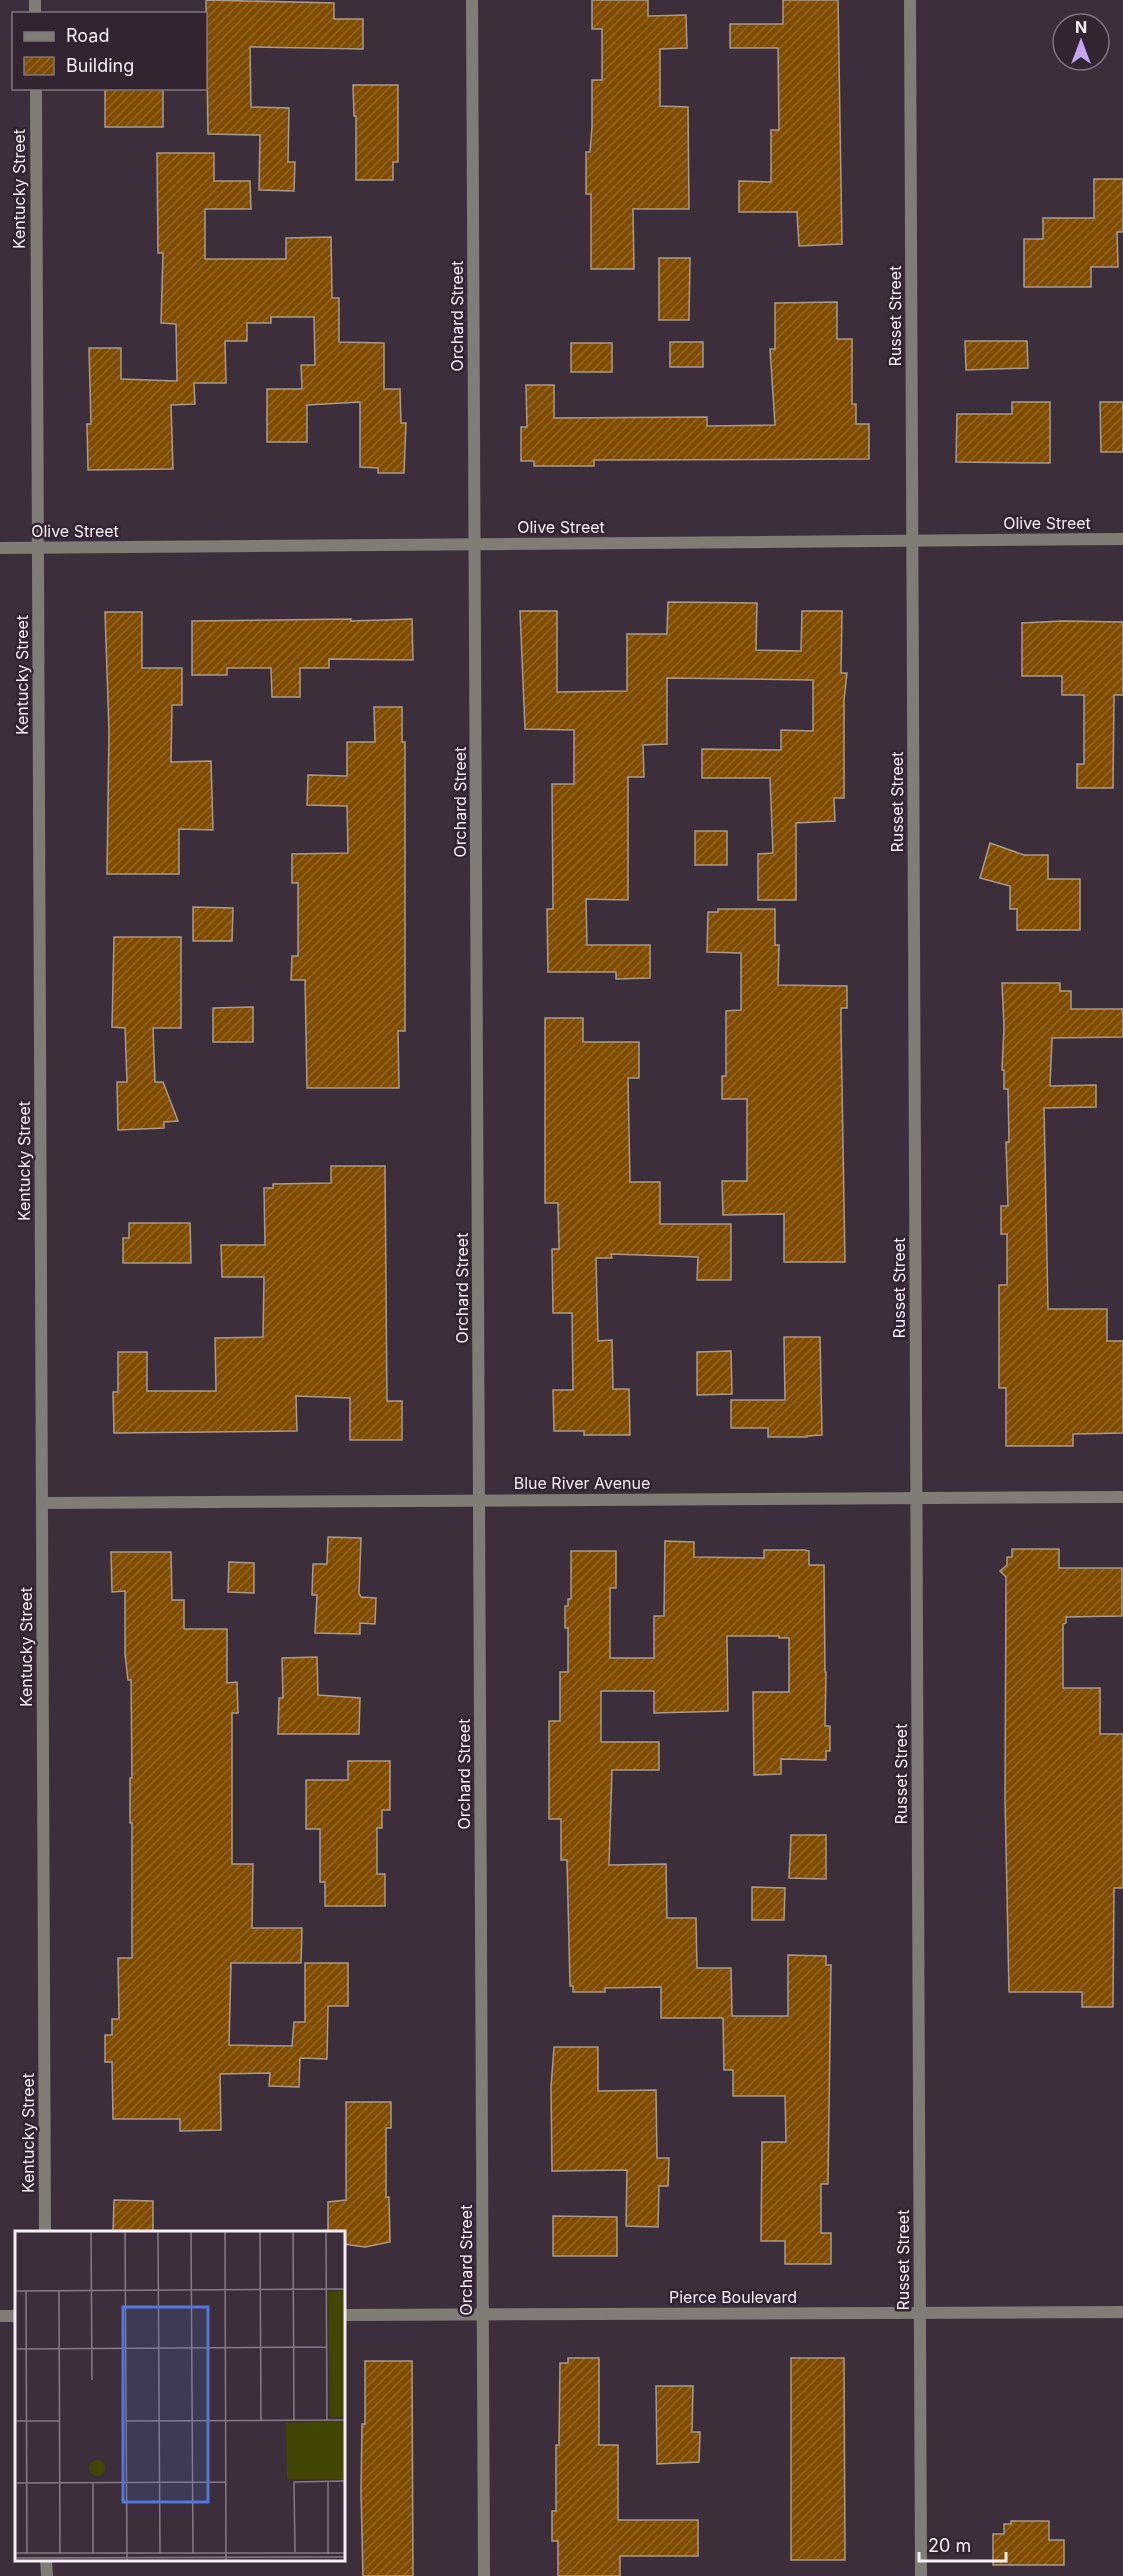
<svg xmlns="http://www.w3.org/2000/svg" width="1123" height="2576" font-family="Inter,sans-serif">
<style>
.building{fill:url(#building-hatch);stroke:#a99a8b;stroke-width:1.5}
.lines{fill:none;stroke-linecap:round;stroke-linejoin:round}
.minor{stroke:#817c75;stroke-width:12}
.labels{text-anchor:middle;stroke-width:5;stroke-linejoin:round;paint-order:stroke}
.street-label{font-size:16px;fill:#f6edf5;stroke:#322531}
.inset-road{fill:none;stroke:#867b85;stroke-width:1.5}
.view{fill:#5376df;fill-opacity:0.15;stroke:#5376df;stroke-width:3}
.inset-edge{fill:none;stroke:#f6edf5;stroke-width:3}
</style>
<defs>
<pattern id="building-hatch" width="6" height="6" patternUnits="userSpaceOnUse" patternTransform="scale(1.5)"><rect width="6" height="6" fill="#804c02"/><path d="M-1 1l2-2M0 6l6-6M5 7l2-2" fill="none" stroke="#936628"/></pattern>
</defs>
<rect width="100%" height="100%" fill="#3c2f3b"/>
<g class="building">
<polygon points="206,0 334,3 334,19 363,19 363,49 250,47 251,107 289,108 288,162 295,162 294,191 259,190 260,135 208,134"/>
<polygon points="592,0 648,0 648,16 686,15 687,48 660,49 660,106 688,107 689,209 633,209 634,269 591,269 591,194 586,194 586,152 590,152 592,127 592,80 602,80 602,29 592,29"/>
<polygon points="783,0 838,0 842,244 799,246 797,212 739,212 739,181 771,182 771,130 779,130 778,48 730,48 730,24 783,24"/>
<polygon points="353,85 398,85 398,162 393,162 393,180 356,180 356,116 354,116"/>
<rect x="105" y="88" width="58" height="39"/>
<polygon points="157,153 214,153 214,181 250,181 251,209 205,209 205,259 286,259 286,238 331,237 332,298 339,298 339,342 384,343 384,389 400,389 401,423 406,423 404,473 378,473 378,468 360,467 360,402 307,405 307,442 267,442 267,389 302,389 301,365 315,365 314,317 271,317 271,323 247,323 247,341 225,341 226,383 194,383 195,404 171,405 173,469 88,470 87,424 91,424 89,348 121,348 121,379 177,381 176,324 161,323 163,253 158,253"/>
<polygon points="1094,179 1123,179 1123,232 1117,232 1118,267 1091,267 1091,287 1024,287 1024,239 1043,239 1043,218 1094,218"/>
<polygon points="659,258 690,258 689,320 659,320"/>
<polygon points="837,302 837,339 852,339 852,404 856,404 856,424 869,424 869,459 594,460 594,466 534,466 534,461 521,461 521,427 527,427 526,385 554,385 554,418 707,417 707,426 775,425 770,349 775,349 775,303"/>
<polygon points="965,341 1027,341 1028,368 966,370"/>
<rect x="670" y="342" width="33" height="25"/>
<rect x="571" y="343" width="41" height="29"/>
<polygon points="1012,402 1050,402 1050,463 956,462 957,414 1012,414"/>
<polygon points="1100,402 1123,402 1123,452 1101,452"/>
<polygon points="668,602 757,603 756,650 801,651 802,611 842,611 841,673 847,673 844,700 844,798 834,798 835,821 796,823 796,900 758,900 758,854 773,853 770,778 702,778 702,749 781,750 781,730 813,731 813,680 667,678 667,744 643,745 644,777 628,777 628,900 586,899 587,945 650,945 650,978 616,979 616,972 548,972 547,909 553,909 552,784 574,784 574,730 525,729 520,611 557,611 557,692 627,691 627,634 667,634"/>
<polygon points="105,612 142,612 142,668 182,668 182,705 172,705 171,762 211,761 213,830 179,829 179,874 107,874 109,731"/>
<polygon points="351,619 351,621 412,619 413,660 329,659 329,668 300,668 300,697 272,697 271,668 227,668 227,675 192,675 192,621"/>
<polygon points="1063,621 1123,622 1123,695 1114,695 1113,788 1077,788 1077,764 1084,764 1084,695 1062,695 1062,676 1022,676 1022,623"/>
<polygon points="374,707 402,707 402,742 405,742 405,1031 398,1031 399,1088 307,1088 305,980 291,980 292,956 298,956 298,883 292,883 292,854 348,853 347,806 307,805 308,775 347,776 347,742 375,742"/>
<rect x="695" y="831" width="32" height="34"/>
<polygon points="990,843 1024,855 1048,855 1048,879 1080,879 1080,930 1017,930 1017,909 1010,909 1010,886 980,878"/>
<polygon points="193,907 233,908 232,941 193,941"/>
<polygon points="718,909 775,909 775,945 779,945 778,985 847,986 847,1008 841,1008 841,1027 845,1262 784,1262 784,1214 723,1215 722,1181 747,1181 747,1099 722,1099 722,1076 726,1076 726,1011 741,1010 741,953 707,952 708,912 718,912"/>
<polygon points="114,937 181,937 181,1028 153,1028 155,1082 163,1082 178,1121 164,1122 164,1128 118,1130 117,1082 127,1082 125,1028 112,1027"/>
<polygon points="1002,983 1060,983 1060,991 1071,991 1071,1009 1123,1009 1123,1037 1052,1038 1050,1086 1096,1085 1096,1107 1044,1108 1048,1309 1107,1309 1107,1341 1123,1341 1123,1433 1073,1434 1073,1446 1006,1446 1006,1388 999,1388 999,1285 1007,1285 1007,1234 1001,1234 1001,1206 1008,1206 1006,1142 1009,1142 1008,1089 1004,1089 1004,1070 1002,1070 1004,1027"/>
<polygon points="253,1007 253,1042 213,1042 213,1008"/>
<polygon points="545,1018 583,1018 583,1042 639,1042 639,1078 628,1078 630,1182 660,1182 660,1224 731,1224 731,1280 697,1280 698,1257 611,1254 612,1258 596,1258 598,1341 612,1340 613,1389 629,1389 630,1435 584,1435 584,1431 554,1431 553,1390 573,1390 572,1313 553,1313 552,1249 559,1249 558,1203 545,1203"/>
<polygon points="331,1166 385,1166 387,1401 402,1401 402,1440 350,1440 350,1398 296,1396 297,1431 114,1433 113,1392 118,1392 118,1352 147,1352 147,1391 216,1391 215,1338 263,1337 264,1277 222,1277 221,1245 265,1245 264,1188 273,1188 273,1184 331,1183"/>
<polygon points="129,1223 190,1223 191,1263 123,1263 123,1238 129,1238"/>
<polygon points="784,1337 820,1337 822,1435 807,1436 807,1437 768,1437 768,1428 731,1428 731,1400 785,1400"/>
<polygon points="731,1351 732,1394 697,1395 697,1352"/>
<polygon points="328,1537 361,1538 359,1593 361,1597 376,1598 375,1624 360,1623 360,1634 315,1633 317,1595 312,1595 313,1564 327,1564"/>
<polygon points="665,1541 694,1542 694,1557 764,1558 764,1550 805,1550 809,1551 809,1565 824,1565 825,1672 826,1672 825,1726 830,1726 830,1751 826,1751 826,1760 781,1759 781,1774 754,1775 753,1692 789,1692 789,1638 779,1638 779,1636 727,1636 728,1711 654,1713 654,1691 601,1691 601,1742 659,1742 659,1770 612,1770 609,1865 666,1864 667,1918 696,1918 697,1968 731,1968 732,2016 788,2016 788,1955 826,1956 826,1965 831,1965 828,2184 821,2184 821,2233 831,2233 831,2264 785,2264 785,2241 761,2241 762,2142 786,2142 785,2096 733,2096 733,2070 724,2070 723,2018 661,2018 661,1987 605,1988 605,1992 573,1992 573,1986 570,1986 567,1860 561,1860 561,1819 549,1819 549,1721 560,1721 560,1672 568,1672 568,1628 565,1628 565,1606 568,1606 568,1599 571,1599 571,1551 616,1551 616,1588 610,1588 610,1658 654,1658 654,1616 664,1616"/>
<polygon points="1012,1549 1059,1549 1059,1568 1122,1568 1122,1616 1066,1617 1066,1623 1063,1624 1063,1688 1100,1688 1100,1734 1123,1734 1123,1888 1114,1888 1113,2007 1082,2007 1082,1992 1009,1992 1005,1798 1006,1577 1000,1571 1007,1565 1007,1557 1012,1557"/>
<polygon points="111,1552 171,1552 172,1600 184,1600 184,1629 227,1629 227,1683 237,1682 238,1713 232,1713 232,1864 253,1864 252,1928 302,1928 301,1963 231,1963 229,2045 292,2046 294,2022 305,2022 305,1963 348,1963 348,2006 328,2006 327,2059 300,2058 299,2087 269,2086 270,2073 220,2074 221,2130 180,2131 180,2119 113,2119 112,2062 105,2062 105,2035 112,2035 112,2019 119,2019 118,1958 132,1958 132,1823 130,1823 130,1778 132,1778 131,1680 128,1680 125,1654 125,1591 112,1592"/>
<polygon points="229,1562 254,1563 254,1593 228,1592"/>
<polygon points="317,1657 318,1695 360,1698 359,1734 278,1734 279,1698 283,1698 282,1658"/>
<polygon points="348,1761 390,1761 390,1810 382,1810 382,1828 377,1828 377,1874 385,1874 385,1906 325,1906 325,1882 320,1882 320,1829 306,1829 306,1780 348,1780"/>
<polygon points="791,1835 826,1835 826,1879 789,1878"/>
<polygon points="752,1887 785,1888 784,1920 752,1920"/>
<polygon points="554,2047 598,2047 598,2091 656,2090 657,2158 669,2158 668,2186 659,2186 658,2227 626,2226 627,2170 552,2171 551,2087"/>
<polygon points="346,2102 391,2102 391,2128 386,2128 386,2197 389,2197 390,2242 365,2247 344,2244 344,2232 328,2232 328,2202 346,2200"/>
<polygon points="114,2200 153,2201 153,2232 113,2232"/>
<polygon points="553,2216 617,2217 617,2256 553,2256"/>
<polygon points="568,2358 599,2358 599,2445 618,2445 618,2520 698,2520 698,2556 620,2556 620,2576 558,2576 558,2541 552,2541 552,2511 556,2511 556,2445 559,2445 560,2363 568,2363"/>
<polygon points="791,2358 844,2358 845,2560 791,2560"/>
<polygon points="365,2361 412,2361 413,2576 363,2576 361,2492 362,2424 365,2424"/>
<polygon points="656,2386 693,2386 692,2432 700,2432 699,2462 657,2464"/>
<polygon points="1011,2521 1049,2521 1049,2540 1064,2540 1064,2565 993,2565 993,2534 1004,2534 1004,2524 1011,2524"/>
</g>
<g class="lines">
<g class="minor">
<polyline points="35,0 35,14"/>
<polyline points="472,0 484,2576"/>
<polyline points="910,0 921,2576"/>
<polyline points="36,88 45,2232"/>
<polyline points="0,548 1123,539"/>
<polyline points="42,1503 1123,1497"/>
<polyline points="344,2315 1123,2312"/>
<polyline points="0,2316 16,2316"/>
<polyline points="46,2560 47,2576"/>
</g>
</g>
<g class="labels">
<g class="street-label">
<text transform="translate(19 189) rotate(-90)" y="6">Kentucky Street</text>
<text transform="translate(457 316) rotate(-90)" y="6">Orchard Street</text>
<text transform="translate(895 316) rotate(-90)" y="6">Russet Street</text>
<text x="1047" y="529">Olive Street</text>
<text x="561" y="533">Olive Street</text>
<text x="75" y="537">Olive Street</text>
<text transform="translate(22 675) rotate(-90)" y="6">Kentucky Street</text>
<text transform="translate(460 802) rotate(-90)" y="6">Orchard Street</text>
<text transform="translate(897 802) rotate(-90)" y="6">Russet Street</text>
<text transform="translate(24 1161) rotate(-90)" y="6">Kentucky Street</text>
<text transform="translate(462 1288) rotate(-90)" y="6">Orchard Street</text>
<text transform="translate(899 1288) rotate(-90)" y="6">Russet Street</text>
<text x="582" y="1489">Blue River Avenue</text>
<text transform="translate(26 1647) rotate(-90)" y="6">Kentucky Street</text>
<text transform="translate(464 1774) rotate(-90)" y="6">Orchard Street</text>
<text transform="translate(901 1774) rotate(-90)" y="6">Russet Street</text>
<text transform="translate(28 2133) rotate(-90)" y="6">Kentucky Street</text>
<text transform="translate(466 2260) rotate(-90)" y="6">Orchard Street</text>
<text transform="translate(903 2260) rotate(-90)" y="6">Russet Street</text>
<text x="733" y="2303">Pierce Boulevard</text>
</g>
</g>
<g transform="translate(15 2231)">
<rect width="330" height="330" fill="#3c2f3b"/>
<path d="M330 59V186H315L313 61ZM329 190V248H272L271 192Z" fill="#424503"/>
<path d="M318 63H330V98H318ZM320 133H330V169H320ZM74 237a8 8 0 1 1 16 0a8 8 0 1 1-16 0Z" fill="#424503"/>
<path class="inset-road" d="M76 0 77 149M110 0 112 330M143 0 145 322M176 0 178 322M210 0 211 330M245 0 246 189M278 0 279 189M311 0 312 189M0 60 330 58M11 60 12 322M44 60 45 322M0 118 312 116M0 190H44M111 190 330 189M313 251V323M0 252 211 251M78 252V322M280 321 279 251 330 250M0 322H330M0 327 330 326"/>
<path class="view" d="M108 76H193V271H108Z"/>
<rect width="330" height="330" class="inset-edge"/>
</g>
<rect x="12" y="12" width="195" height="78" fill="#322531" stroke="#80757f" stroke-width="1.5"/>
<rect x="24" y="32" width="30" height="9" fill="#817c75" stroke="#80757f" stroke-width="1.5"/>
<text x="66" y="42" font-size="18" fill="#f6edf5">Road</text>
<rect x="24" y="57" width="30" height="18" fill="url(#building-hatch)" stroke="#80757f" stroke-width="1.5"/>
<text x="66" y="72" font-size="18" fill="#f6edf5">Building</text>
<g transform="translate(1081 42)"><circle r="28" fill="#322531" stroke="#80757f" stroke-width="1.5"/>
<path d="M0-4.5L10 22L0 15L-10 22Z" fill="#c5a6f0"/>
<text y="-9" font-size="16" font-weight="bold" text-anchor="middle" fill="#f6edf5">N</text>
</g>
<path d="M919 2552v9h87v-9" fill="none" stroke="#f6edf5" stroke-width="3"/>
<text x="928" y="2552" font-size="18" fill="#f6edf5" stroke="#322531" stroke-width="4.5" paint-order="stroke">20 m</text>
</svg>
